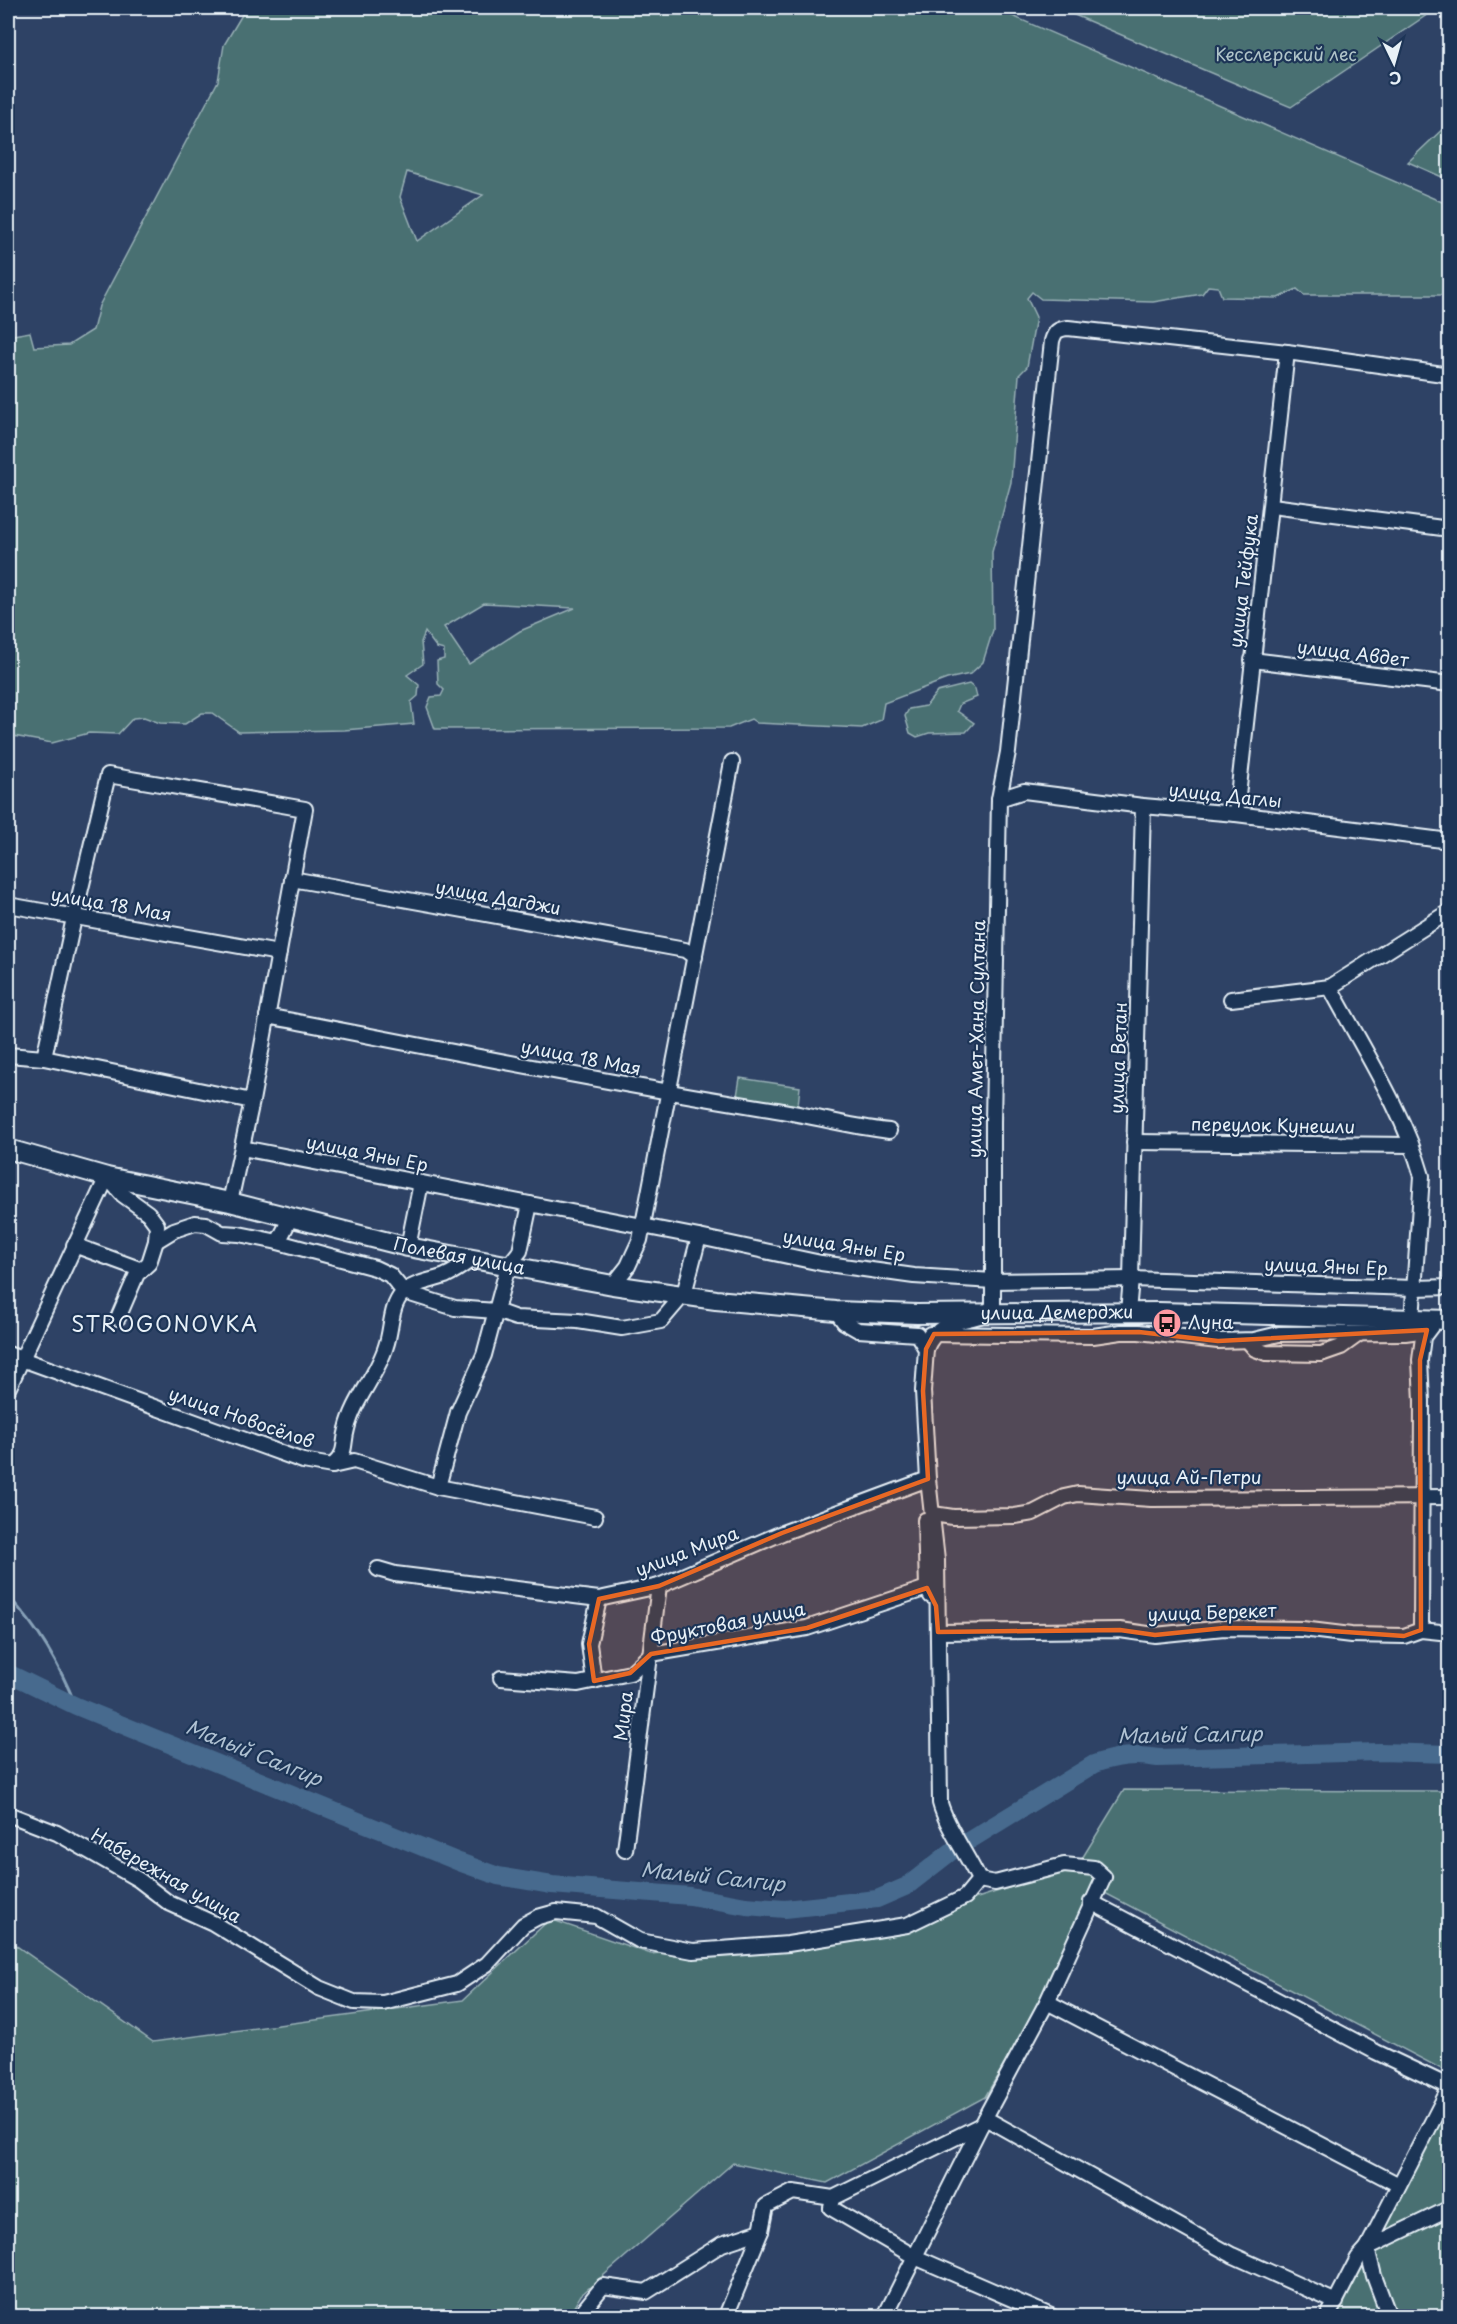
<svg xmlns="http://www.w3.org/2000/svg" width="1457" height="2324" font-family="'Playpen Sans',sans-serif">
<style>
.green{fill:#486f72;stroke:#98b0b5;stroke-width:1.5;fill-rule:evenodd}
.lines{fill:none;stroke-linecap:round;stroke-linejoin:round}
.stream{stroke:#87a1b8;stroke-width:3}
.river{stroke:#476b8e;stroke-width:18}
.minor-casing{stroke:#e8f1f8;stroke-width:18}
.major-casing{stroke:#e8f1f8;stroke-width:22}
.minor{stroke:#1d3557;stroke-width:14}
.major{stroke:#1d3557;stroke-width:18}
.marked{fill:#e86824;fill-opacity:0.2;stroke:#e86824;stroke-width:4.5;stroke-linejoin:round}
.labels{text-anchor:middle;stroke-width:4.5;stroke-linejoin:round;paint-order:stroke}
.park-label{font-size:18px;fill:#b0c4c9;stroke:#1d3557}
.street-label{font-size:18px;fill:#e8f1f8;stroke:#1d3557}
.poi-label{font-size:18px;fill:#e8f1f8;stroke:#1d3557;text-anchor:start}
.water-label{font-size:20px;font-style:italic;fill:#b0c2d3;stroke:#1d3557}
.quarter-label{font-size:21px;letter-spacing:1.5px;fill:#e8f1f8;stroke:#1d3557}
</style>
<rect width="100%" height="100%" fill="#2e4265"/>
<filter id="ink" filterUnits="userSpaceOnUse"><feTurbulence type="fractalNoise" baseFrequency=".0167" numOctaves="2"/><feDisplacementMap in="SourceGraphic" scale="12" xChannelSelector="R" yChannelSelector="G"/><feConvolveMatrix kernelMatrix="1 2 1 2 8 2 1 2 1" color-interpolation-filters="sRGB"/></filter>
<g filter="url(#ink)">
<g class="green">
<path d="M246 8H994L1449 205V295H1304L1297 289 1278 298 1222 297 1218 287 1208 286 1202 294 1153 302 1041 299 1032 292 1027 298 1036 317 1027 367 1019 375 1011 482 992 552 993 630 983 662 970 674 947 679 884 703 881 720 862 728 757 723 751 719 729 728 435 729 427 707 431 697 441 696 444 690 438 684 437 661 444 659V650L437 648 425 632 421 642 423 664 407 675 419 685 418 696 411 702 414 724 344 730 239 732 212 713H202L185 724 160 723 144 717 133 718 118 734 89 733 52 743 8 735V336L30 332 34 347 69 345 93 330 99 306 218 81 224 45ZM407 172 483 195 417 241 400 197ZM484 603 574 608H575L520 631 469 664 444 627Z"/>
<polygon points="1058,8 1437,8 1291,107"/>
<polygon points="1449,123 1449,180 1408,162"/>
<polygon points="969,684 975,689 977,697 960,704 957,711 974,723 966,732 929,733 917,737 910,733 905,716 909,709 926,706 937,692"/>
<polygon points="740,1078 800,1087 798,1105 737,1096"/>
<polygon points="1124,1790 1449,1791 1449,2073 1105,1893 985,2097 827,2183 733,2163 581,2295 569,2315 566,2316 8,2316 8,1940 153,2042 463,2000 550,1919 651,1954 889,1927 1078,1865"/>
<polygon points="1449,2105 1449,2316 1335,2316"/>
</g>
<g class="lines">
<path class="stream" d="M8 1596C39 1629 59 1664 76 1706"/>
<path class="river" d="M8 1673 76 1706 459 1862 498 1876 552 1885 690 1896 746 1906 785 1909 877 1899 907 1886 952 1851 1094 1764C1117 1756 1134 1754 1158 1758L1379 1752 1450 1754"/>
<g class="minor-casing">
<g id="minor">
<polyline points="1272,506 1450,529"/>
<polyline points="1252,660 1450,684"/>
<polyline points="999,799 1024,791 1143,806 1236,814 1450,841"/>
<polyline points="1236,814 1287,352"/>
<polyline points="292,879 685,950 695,957"/>
<polyline points="8,905 279,953"/>
<path d="M1330 987C1362 1047 1404 1112 1422 1176L1412 1320"/>
<polyline points="1231,999 1330,987 1450,911"/>
<path d="M267 1016C433 1048 598 1081 764 1108 806 1114 846 1126 889 1131"/>
<polyline points="8,1055 44,1058"/>
<polyline points="1134,1142 1411,1145"/>
<polyline points="242,1148 699,1237 821,1263 914,1276 993,1281 1131,1279 1415,1288 1450,1287"/>
<polyline points="230,1202 252,1101 305,809 108,775 74,918 44,1058 252,1101"/>
<polyline points="156,1241 174,1230 195,1223 206,1224 222,1233 239,1234 278,1242 375,1268 390,1275 404,1292 455,1308 496,1311 516,1318 578,1321 622,1328 661,1321 684,1294 699,1237"/>
<polyline points="278,1242 291,1217"/>
<polyline points="74,1245 142,1270"/>
<polyline points="408,1247 421,1183"/>
<polyline points="613,1285 628,1266 640,1240 732,762"/>
<path d="M836 1311 844 1322 858 1330 917 1334 926 1349 923 1391 928 1479 937 1560 940 1803C946 1826 968 1856 979 1880"/>
<polyline points="1128,1312 1131,1279 1143,806"/>
<polyline points="930,1334 1093,1336 1121,1332 1139,1332 1218,1341 1254,1340 1279,1334 1405,1333 1427,1330"/>
<polyline points="1248,1341 1255,1349 1266,1353 1321,1354 1341,1347 1359,1334"/>
<path d="M926 1349C943 1308 982 1328 993 1305V1122L999 799 1008 752 1052 341C1055 331 1058 329 1068 328L1287 352 1450 375"/>
<polyline points="8,1354 303,1461 332,1466 354,1461 438,1487 595,1517"/>
<polyline points="8,1389 107,1177 123,1195 148,1213 157,1225 156,1241 149,1263 137,1274 118,1318"/>
<path d="M332 1466C348 1452 342 1447 347 1429 354 1399 377 1376 386 1346 392 1329 390 1307 402 1294 412 1283 431 1281 445 1276 454 1272 464 1265 472 1259"/>
<polyline points="438,1487 458,1412 484,1355 508,1266 520,1251 530,1204"/>
<polyline points="933,1514 953,1517 1015,1516 1033,1513 1064,1497 1078,1494 1151,1499 1450,1497"/>
<polyline points="925,1520 927,1588 931,1596"/>
<polyline points="378,1569 395,1574 599,1599 659,1586 782,1533 928,1479"/>
<polyline points="1421,1630 1422,1401 1420,1360 1423,1337 1432,1325"/>
<polyline points="938,1632 1120,1630 1155,1635 1224,1628 1302,1629 1351,1635 1404,1636 1421,1630 1450,1633"/>
<polyline points="501,1678 578,1684 630,1673 651,1654 807,1628 927,1588"/>
<polyline points="594,1681 589,1644 599,1599"/>
<polyline points="8,1814 57,1833 139,1880 169,1903 213,1923 319,1988 354,2002 383,2003 457,1984 487,1964 523,1925 538,1917 556,1912 596,1916 640,1941 693,1951 788,1944 907,1925 965,1897 979,1880"/>
<polyline points="625,1850 659,1586"/>
<polyline points="1091,1902 1376,2052 1450,2087 1367,2248 1358,2258 1328,2316"/>
<polyline points="1047,2002 1399,2185"/>
<polyline points="985,2118 1232,2255 1336,2302"/>
<polyline points="833,2198 831,2208 915,2257 1051,2316"/>
<polyline points="1367,2248 1450,2208"/>
<polyline points="1367,2248 1374,2276 1389,2316"/>
<polyline points="579,2316 603,2286 646,2292 722,2244 761,2231 766,2206 793,2192 833,2198 981,2125"/>
<polyline points="726,2316 761,2231"/>
<polyline points="885,2316 981,2125 1047,2002 1104,1877 1094,1868 1064,1865 995,1883 979,1880"/>
</g>
</g>
<g class="major-casing">
<g id="major">
<path id="s1" d="M8 1149 107 1177 230 1202 408 1247 613 1285 716 1300 836 1311 917 1314 1159 1312 1450 1320"/>
</g>
</g>
<use href="#minor" class="minor"/>
<use href="#major" class="major"/>
</g>
</g>
<path class="marked" d="M1427 1330 1420 1360 1421 1630 1404 1636 1302 1629 1224 1628 1155 1635 1120 1630 938 1632 936 1606 927 1588 807 1628 651 1654 630 1673 594 1681 589 1644 599 1599 659 1586 782 1533 928 1479 923 1391 926 1349 934 1334 1139 1332 1218 1341Z"/>
<defs>
<g id="bus-disc" transform="scale(1.5)"><circle r="9.5" fill="#ff9aa2" stroke="#1d3557"/><path d="M-5-6H5V4H4V6H2V4H-2V6H-4V4H-5ZM-3.5-4V0h7V-4ZM-3.5 1.2v1.5H-2V1.2ZM2 1.2v1.5H3.5V1.2Z" fill="#111"/></g>
</defs>
<g fill-rule="evenodd">
<use href="#bus-disc" x="1167" y="1323"/>
</g>
<g class="labels">
<g class="park-label">
<text x="1286" y="61">Кесслерский лес</text>
</g>
<g class="street-label">
<text transform="translate(1244 581) rotate(-83)" y="6">улица Тейфука</text>
<text transform="translate(1353 654) rotate(7)" y="6">улица Авдет</text>
<text transform="translate(1225 796) rotate(6)" y="6">улица Даглы</text>
<text transform="translate(498 898) rotate(10)" y="6">улица Дагджи</text>
<text transform="translate(111 905) rotate(10)" y="6">улица 18 Мая</text>
<text transform="translate(977 1039) rotate(-89)" y="6">улица Амет-Хана Султана</text>
<text transform="translate(581 1058) rotate(11)" y="6">улица 18 Мая</text>
<text transform="translate(1119 1058) rotate(-88)" y="6">улица Ветан</text>
<text transform="translate(1273 1126) rotate(1)" y="6">переулок Кунешли</text>
<text transform="translate(367 1154) rotate(11)" y="6">улица Яны Ер</text>
<text transform="translate(844 1246) rotate(9)" y="6">улица Яны Ер</text>
<text dy="6" stroke="none"><textPath href="#s1" startOffset="464">Полевая улица</textPath></text>
<text transform="translate(1326 1267) rotate(2)" y="6">улица Яны Ер</text>
<text dy="6" stroke="none"><textPath href="#s1" startOffset="1066">улица Демерджи</textPath></text>
<text transform="translate(241 1418) rotate(19)" y="6">улица Новосёлов</text>
<text x="1189" y="1484">улица Ай-Петри</text>
<text transform="translate(687 1552) rotate(-21)" y="6">улица Мира</text>
<text transform="translate(1212 1613) rotate(-2)" y="6">улица Берекет</text>
<text transform="translate(728 1624) rotate(-11)" y="6">Фруктовая улица</text>
<text transform="translate(624 1716) rotate(-83)" y="6">Мира</text>
<text transform="translate(166 1876) rotate(30)" y="6">Набережная улица</text>
</g>
<g class="poi-label">
<text x="1188" y="1329">Луна</text>
</g>
<g class="water-label">
<text transform="translate(1190 1735) rotate(-1)" y="7">Малый Салгир</text>
<text transform="translate(254 1753) rotate(22)" y="7">Малый Салгир</text>
<text transform="translate(713 1877) rotate(6)" y="7">Малый Салгир</text>
</g>
<g class="quarter-label">
<text x="165" y="1332">STROGONOVKA</text>
</g>
</g>
<rect width="1457" height="2324" fill="none" stroke="#1d3557" stroke-width="30"/>
<rect x="15" y="15" width="1427" height="2294" fill="none" stroke="#e8f1f8" stroke-width="2" filter="url(#ink)"/>
<g transform="translate(1394 63) rotate(175)" stroke="#1d3557" stroke-width="4.5" paint-order="stroke">
<path d="M0-4.5L10 22L0 15L-10 22Z" fill="#e8f1f8"/>
<text y="-9" font-size="16" font-weight="bold" text-anchor="middle" fill="#e8f1f8">С</text>
</g>
</svg>
